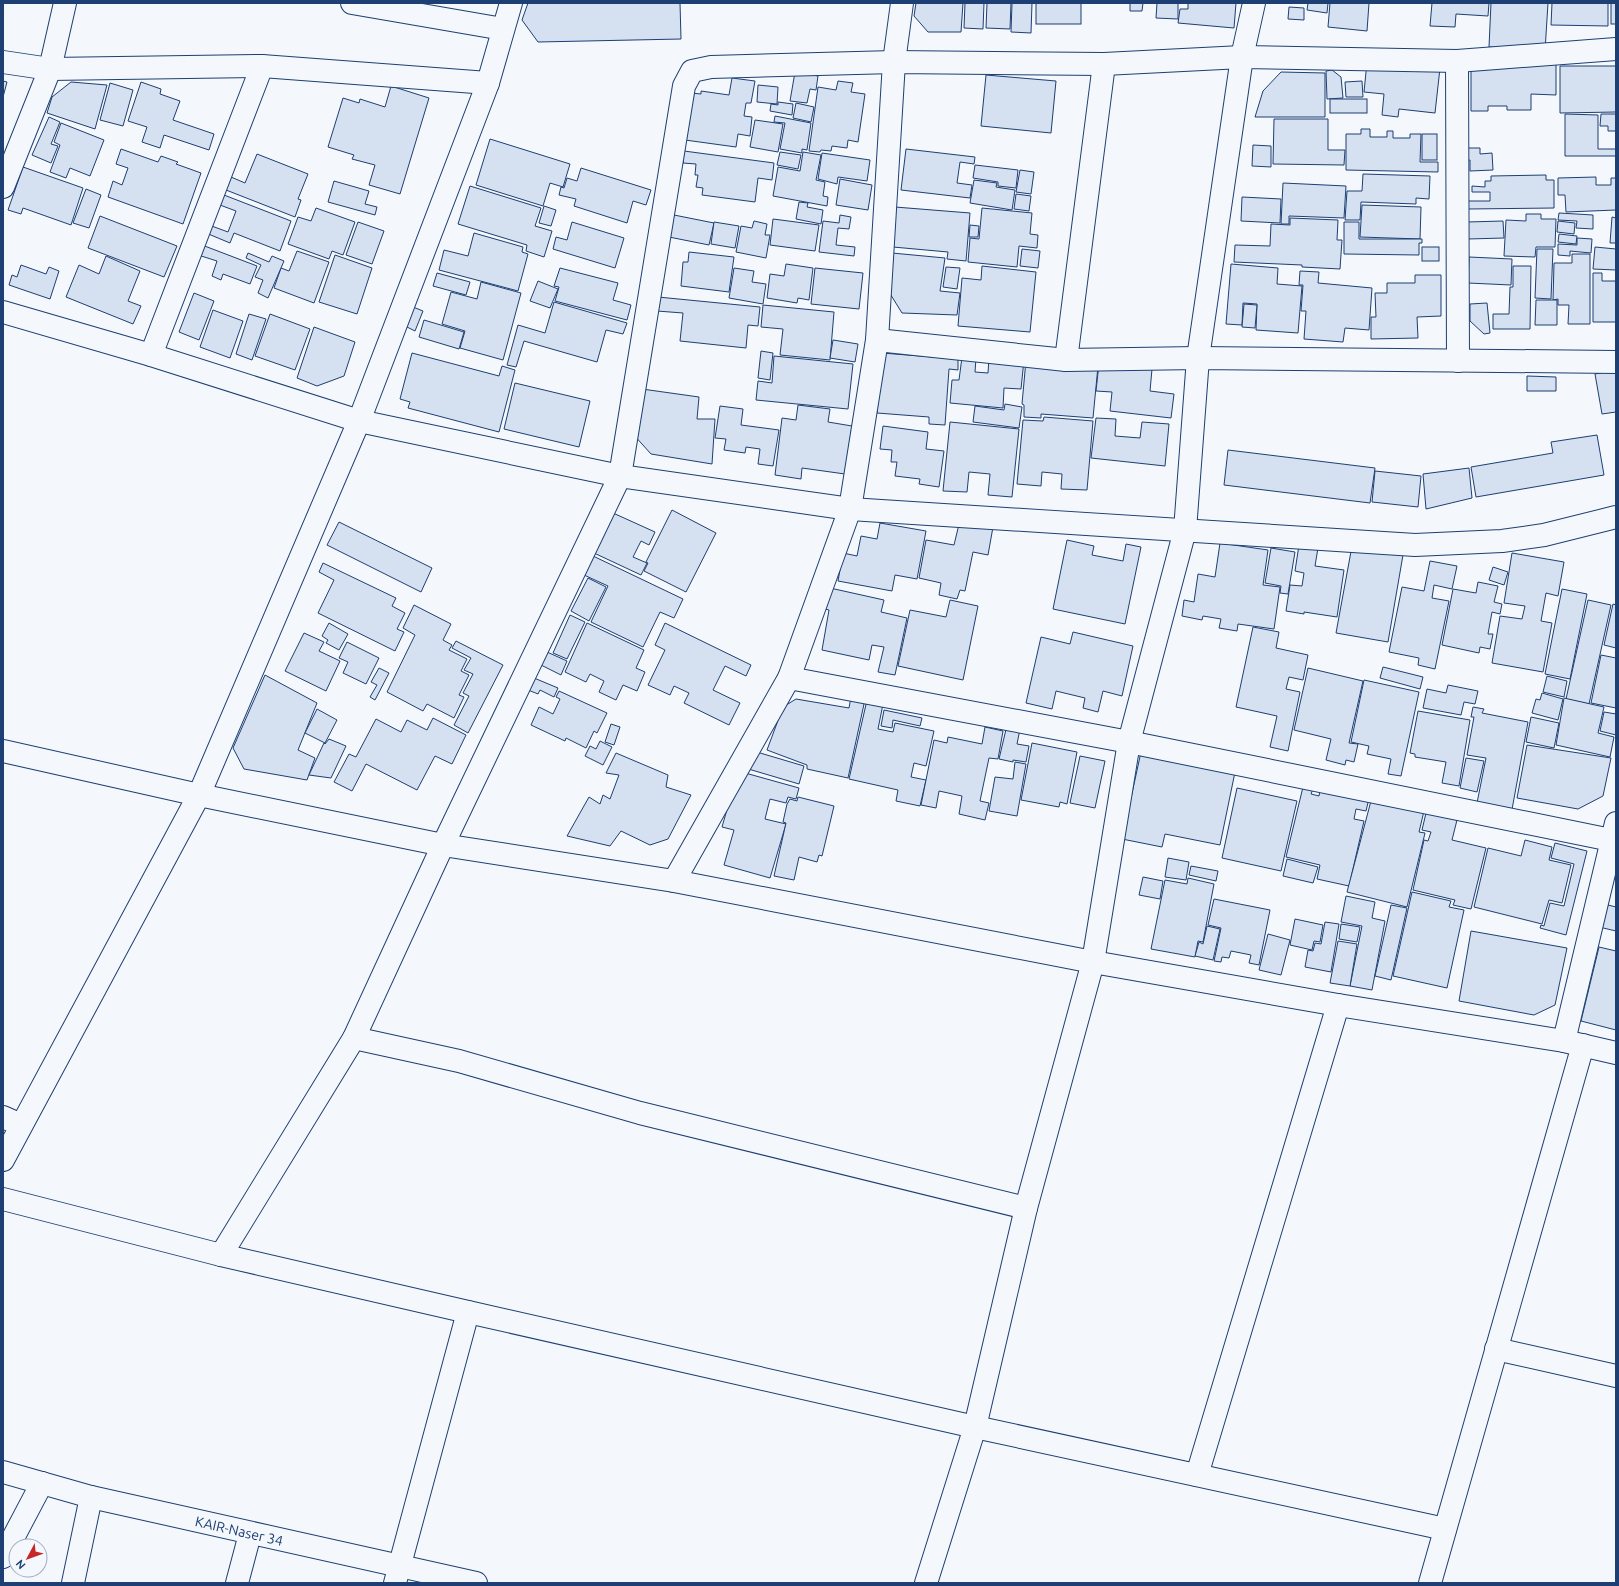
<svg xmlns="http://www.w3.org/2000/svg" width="1619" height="1586" font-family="Ubuntu,sans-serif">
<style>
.building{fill:#d5e0f0;stroke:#1d3f73}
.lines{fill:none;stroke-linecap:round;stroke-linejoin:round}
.minor-casing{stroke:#1d3f73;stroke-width:24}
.tertiary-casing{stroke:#1d3f73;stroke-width:24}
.minor{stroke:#f4f7fb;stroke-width:22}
.tertiary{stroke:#f4f7fb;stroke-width:22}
.labels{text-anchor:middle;stroke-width:3;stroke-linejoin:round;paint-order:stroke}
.street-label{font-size:14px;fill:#1d3f73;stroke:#f4f7fb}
</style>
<rect width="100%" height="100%" fill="#f4f7fb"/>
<g class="building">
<polygon points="528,3 680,3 681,39 538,42 522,20"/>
<polygon points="916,3 963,3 961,32 928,32 914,16"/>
<polygon points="965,3 984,3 983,29 964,28"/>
<polygon points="987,3 1011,3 1010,29 986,28"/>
<polygon points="1012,3 1032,3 1031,33 1011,32"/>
<rect x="1036" y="3" width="45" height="21"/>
<polygon points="1130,3 1143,3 1142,11 1130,11"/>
<polygon points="1157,3 1178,3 1178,19 1156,18"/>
<polygon points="1188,3 1236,3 1234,28 1178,23 1180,9 1188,9"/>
<polygon points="1308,3 1328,3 1327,13 1307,10"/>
<polygon points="1330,3 1369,3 1367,31 1328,27"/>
<polygon points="1432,3 1489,3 1488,16 1456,14 1455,27 1430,26"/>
<polygon points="1491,3 1548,3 1545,51 1489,47"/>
<polygon points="1552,3 1608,3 1608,26 1551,25"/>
<rect x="1611" y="3" width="5" height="21"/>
<polygon points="1289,7 1304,8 1304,20 1288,19"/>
<polygon points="1471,60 1556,61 1556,95 1531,94 1531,110 1507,110 1507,106 1488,106 1488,111 1471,111"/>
<polygon points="1367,62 1440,68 1435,113 1399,109 1398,117 1382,115 1384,94 1364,92"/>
<polygon points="1560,66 1616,66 1616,112 1560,113"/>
<polygon points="1332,70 1341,77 1343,98 1327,99 1326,71"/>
<polygon points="795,72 818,76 816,90 810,89 807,103 790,101"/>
<polygon points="1281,72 1325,73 1325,117 1255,117 1263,91"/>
<polygon points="986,75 1056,81 1051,133 981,126"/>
<polygon points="732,78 755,81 751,103 746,103 744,116 752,117 750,136 738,134 736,147 685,140 691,93 701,94 701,91 729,95"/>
<polygon points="3,81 7,82 3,97"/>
<polygon points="838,81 853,83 851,92 865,94 858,142 848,140 847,148 832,146 831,151 821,150 820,152 809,151 818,87 836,90"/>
<polygon points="1362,81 1363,97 1346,97 1345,82"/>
<polygon points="71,82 107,85 95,129 47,113 52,97"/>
<polygon points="141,82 161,89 160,94 180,101 173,120 214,134 209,150 164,135 160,148 142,142 147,127 128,121"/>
<polygon points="110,83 133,90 123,126 100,120"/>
<polygon points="758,85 778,87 777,104 757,102"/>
<polygon points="391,86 429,98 400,194 369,185 375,165 352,159 354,155 328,147 343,98 359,103 360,99 385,107"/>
<rect x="1330" y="99" width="37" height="14"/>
<polygon points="778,102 793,104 792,115 770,111 771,104 778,105"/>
<polygon points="796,103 814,107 811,122 793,118"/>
<polygon points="1565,114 1598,115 1598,149 1616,149 1616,156 1565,156"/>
<polygon points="1601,114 1616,114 1616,131 1608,131 1608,126 1600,126"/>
<polygon points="775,116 811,123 807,150 802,149 802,153 780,149 785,123 774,122"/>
<polygon points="49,117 60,122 51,144 58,146 51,163 32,155"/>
<polygon points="1274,119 1328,119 1328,150 1345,150 1344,165 1273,164"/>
<polygon points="755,120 783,124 778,152 750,147"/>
<polygon points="61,123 104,140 90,176 70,168 66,178 50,172 60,145 54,142"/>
<polygon points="1361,129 1370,129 1370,137 1387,137 1387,131 1393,131 1393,138 1410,138 1410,134 1421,134 1420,162 1438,162 1438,172 1346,170 1346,134 1361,134"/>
<rect x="1422" y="134" width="15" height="26"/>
<polygon points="490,139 570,164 563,187 550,183 543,206 476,185"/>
<polygon points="1253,145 1271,146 1271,167 1252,166"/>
<polygon points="1463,148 1480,148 1480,154 1492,153 1493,170 1470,171 1470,160 1463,161"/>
<polygon points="121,149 158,162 161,156 178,162 176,164 201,173 183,224 108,197 113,181 122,185 128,168 116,164"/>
<polygon points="906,149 975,157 974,164 960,162 957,183 972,185 970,198 901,190"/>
<polygon points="684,151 774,163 772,180 758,178 755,202 702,195 703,188 696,187 698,175 695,175 696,164 683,163"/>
<polygon points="780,152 801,155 798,169 777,165"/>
<polygon points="803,152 821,155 816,180 825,182 823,196 828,197 827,206 773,196 778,167 800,171"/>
<polygon points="822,153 870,160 867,181 838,177 837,184 818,179"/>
<polygon points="257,154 308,174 298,199 301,200 295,217 226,190 231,177 245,183"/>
<polygon points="975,165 1018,170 1016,188 998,186 998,182 973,178"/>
<polygon points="23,167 83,188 71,225 23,208 21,214 8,210"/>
<polygon points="581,168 651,190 646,205 633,201 627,223 574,206 576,199 559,195 561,187 564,188 567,178 577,181"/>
<polygon points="1020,170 1034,172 1031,194 1016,192"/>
<polygon points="1363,174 1430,176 1429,199 1416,198 1416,204 1361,202 1360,220 1345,220 1347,191 1362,191"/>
<polygon points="1546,175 1546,180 1554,180 1554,208 1468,209 1468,201 1490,201 1490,192 1472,192 1472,186 1485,187 1485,181 1491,181 1491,176"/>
<polygon points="1596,177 1596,185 1611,185 1611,178 1616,178 1616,210 1566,212 1565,195 1558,195 1558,178"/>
<polygon points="840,179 872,185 868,210 836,205"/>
<polygon points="974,180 997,183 996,187 1015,190 1012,210 970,203"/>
<polygon points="334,181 369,191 365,204 377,207 375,215 328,202"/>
<polygon points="1283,183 1346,186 1344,218 1289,216 1289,224 1281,224"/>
<polygon points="470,186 541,208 535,226 552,231 544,257 526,251 527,245 458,224"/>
<polygon points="86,189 101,195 89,228 73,223"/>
<polygon points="1016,194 1031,196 1029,211 1014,209"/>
<polygon points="224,195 291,221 280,251 234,233 230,243 206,233 209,225 228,232 236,211 220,205"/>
<polygon points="1242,197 1281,199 1280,223 1241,221"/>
<polygon points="799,202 808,203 807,207 823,210 821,224 796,219"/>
<polygon points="1362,205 1421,207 1420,239 1360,237"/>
<polygon points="544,206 556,210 551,226 539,223"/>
<polygon points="895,207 970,213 966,261 947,259 948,252 893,247"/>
<polygon points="316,208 355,222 343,255 332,251 329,259 288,244 298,217 311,221"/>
<polygon points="982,208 1032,213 1030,234 1038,235 1037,248 1019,246 1017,267 968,262 970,238 979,239"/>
<polygon points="1559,213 1593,215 1593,229 1576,228 1577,221 1558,220"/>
<polygon points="1526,214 1541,214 1541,219 1556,219 1555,247 1536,247 1535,257 1504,256 1506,220 1526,221"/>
<polygon points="674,215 714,223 709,245 669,237"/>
<polygon points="840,215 851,217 849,229 838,228 836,245 855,247 854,256 819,252 823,221 839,223"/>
<polygon points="100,216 177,246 164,277 88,248"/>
<polygon points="1612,217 1616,218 1616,243 1610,243"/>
<polygon points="1290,218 1338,220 1337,240 1342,240 1340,269 1302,267 1302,265 1234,262 1235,245 1270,246 1271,224 1290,225"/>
<polygon points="773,219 819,225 815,251 770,245"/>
<polygon points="754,221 767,224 765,235 770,235 766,258 736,252 741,226 752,228"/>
<polygon points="1503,221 1504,238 1468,239 1467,222"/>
<polygon points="1558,221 1575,223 1574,234 1557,232"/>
<polygon points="358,222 384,231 372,264 346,255"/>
<polygon points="572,222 624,238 615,268 553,249 556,237 567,240"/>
<polygon points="714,222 739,226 735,248 711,244"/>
<polygon points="1344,222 1359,222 1359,239 1422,239 1422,243 1419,243 1419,255 1344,254"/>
<polygon points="970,225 979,226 978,237 969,237"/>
<polygon points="474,233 523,247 522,252 528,254 518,291 439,270 444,250 468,256"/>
<polygon points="1559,234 1577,236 1576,244 1558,242"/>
<polygon points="1577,238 1592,239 1591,253 1570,251 1570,256 1558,255 1558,244 1577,245"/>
<polygon points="202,245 257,266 250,284 223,274 221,280 212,276 217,261 198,255"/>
<rect x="1422" y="247" width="17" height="14"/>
<polygon points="1595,247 1616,249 1616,270 1593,269"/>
<polygon points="1022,249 1040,251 1038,268 1020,266"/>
<polygon points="1537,249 1553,249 1551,299 1535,298"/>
<polygon points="297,251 329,262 314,303 274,288 281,268 289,271"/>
<polygon points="689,252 734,257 729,292 681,286 683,262 688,262"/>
<polygon points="248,253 269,262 272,256 284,261 268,298 258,293 263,280 255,277 261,265 246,258"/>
<polygon points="892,253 945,258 940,291 960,293 957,315 902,313 889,292"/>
<polygon points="1572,254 1590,254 1590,324 1568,324 1569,305 1558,305 1558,299 1553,300 1554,263 1572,263"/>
<polygon points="335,255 372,268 357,314 319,302"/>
<polygon points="106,256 140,271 128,301 141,306 133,324 66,297 79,265 99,274"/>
<polygon points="1469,257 1512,259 1511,285 1468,283"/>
<polygon points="786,264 813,268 809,300 798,298 797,303 767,298 770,274 784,276"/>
<polygon points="1231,264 1278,268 1277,284 1302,286 1298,333 1256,330 1257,304 1243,303 1242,325 1226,324"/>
<polygon points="21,265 46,274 49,267 59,271 50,299 9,285 12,275 17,277"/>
<polygon points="982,266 1036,272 1030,332 958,326 962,278 981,280"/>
<polygon points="1513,266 1531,266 1530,329 1493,329 1493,314 1509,314 1510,287 1513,287"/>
<polygon points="946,267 960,268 957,289 943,287"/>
<polygon points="560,268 618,283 613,300 631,305 627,320 555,301 559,287 554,286"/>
<polygon points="734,268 754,271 752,282 766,284 763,304 729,298"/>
<polygon points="815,268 863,273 859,309 811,304"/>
<polygon points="1300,271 1319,272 1318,283 1372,288 1369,330 1345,328 1343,342 1304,339 1306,311 1301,311 1303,285 1299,285"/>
<polygon points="437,273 470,282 466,295 433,286"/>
<polygon points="1593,273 1602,273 1602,281 1616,281 1616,322 1593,322"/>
<polygon points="1415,275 1441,275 1441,316 1417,317 1418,338 1371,339 1371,317 1376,317 1375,293 1387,293 1387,283 1415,283"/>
<polygon points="538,281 558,289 550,308 530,301"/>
<polygon points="481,282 521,293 503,360 460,348 465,331 442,324 451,292 477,299"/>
<polygon points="194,293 214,301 199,340 179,332"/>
<polygon points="658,297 760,307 758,326 748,325 746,348 680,341 683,313 657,311"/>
<polygon points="1536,300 1557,300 1557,325 1535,325"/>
<polygon points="554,302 627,323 623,334 606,330 597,362 524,341 516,367 507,365 518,325 545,333"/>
<polygon points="1487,303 1490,333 1484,334 1470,321 1470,304"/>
<polygon points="1244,304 1257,305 1255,328 1242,327"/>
<polygon points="763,305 834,312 830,360 780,355 783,329 761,327"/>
<polygon points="413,307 423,311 415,331 405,326"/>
<polygon points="213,310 243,321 230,358 200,347"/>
<polygon points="249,314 266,319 252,360 236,354"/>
<polygon points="270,314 310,329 295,370 255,356"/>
<polygon points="424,320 464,332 459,349 419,337"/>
<polygon points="314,327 355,342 344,376 317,386 297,378"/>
<polygon points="833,340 858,344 855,362 830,358"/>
<polygon points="761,351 773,353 770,380 758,378"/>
<polygon points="412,353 499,376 502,366 515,370 499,432 408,408 410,402 400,399"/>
<polygon points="882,353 958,359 958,370 949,369 945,425 929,424 929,417 877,413"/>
<polygon points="774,356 853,364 848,409 756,400 758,381 772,383"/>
<polygon points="962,357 976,358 975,372 988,373 989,358 1024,360 1021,389 1004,388 1003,408 950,403 952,380 959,380"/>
<polygon points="1026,360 1098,366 1093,418 1041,414 1041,418 1024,417 1024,405 1022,404"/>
<polygon points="1099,364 1152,369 1150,391 1174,394 1171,418 1110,411 1112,392 1096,391"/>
<polygon points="1616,370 1616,412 1602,414 1595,374"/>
<polygon points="1527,376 1556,377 1556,391 1527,391"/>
<polygon points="515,383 590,401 579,447 504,429"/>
<polygon points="642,389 699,397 697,419 715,419 712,464 651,454 633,434"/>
<polygon points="1005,404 1022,407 1019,428 973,422 975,406 1004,410"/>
<polygon points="798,405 830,409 828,422 852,426 845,474 802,468 801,479 775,475 782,418 796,420"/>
<polygon points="720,406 743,409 741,425 779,430 773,466 758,464 760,449 746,447 745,453 724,450 726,439 715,438"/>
<polygon points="1044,417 1093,421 1087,490 1061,489 1062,474 1042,472 1041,486 1017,484 1023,420 1043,421"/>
<polygon points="1096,418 1116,419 1115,436 1140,438 1142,422 1169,424 1165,466 1091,458"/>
<polygon points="950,422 1019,429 1012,497 988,495 990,474 969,472 967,492 943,491"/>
<polygon points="883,426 928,432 926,449 944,451 939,487 919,484 920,479 895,476 897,462 891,462 892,450 880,449"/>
<polygon points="1597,435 1604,475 1476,497 1471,467 1553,453 1551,442"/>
<polygon points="1228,450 1375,468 1370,503 1224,485"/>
<polygon points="1469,468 1472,498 1426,509 1423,474"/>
<polygon points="1375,471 1421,476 1418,507 1372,502"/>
<polygon points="672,510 716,533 686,592 644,571 648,563 646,562"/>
<polygon points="613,513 655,532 649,545 641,541 633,557 647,563 641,575 594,553"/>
<polygon points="960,520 993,527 988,555 973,552 965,591 960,590 957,599 939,595 941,583 919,578 926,540 954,545"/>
<polygon points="339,522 432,568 421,592 327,545"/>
<polygon points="880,523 926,531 917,579 895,575 892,591 838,581 843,553 857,556 861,536 877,539"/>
<polygon points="1067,540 1094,546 1092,555 1123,561 1126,544 1141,547 1125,624 1053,609"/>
<polygon points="1220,543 1268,550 1263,585 1280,587 1274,629 1238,624 1237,631 1219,628 1221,619 1203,616 1202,620 1182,616 1184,600 1194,602 1198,574 1215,577"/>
<polygon points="1299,545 1318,548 1315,566 1344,570 1337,617 1304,612 1304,614 1286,611 1290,585 1302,586 1304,573 1295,571"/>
<polygon points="1352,546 1403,555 1388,642 1336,633"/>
<polygon points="1271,548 1295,552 1288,594 1280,593 1281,586 1265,583"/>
<polygon points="1512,553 1564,562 1558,596 1546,593 1541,621 1552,623 1543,672 1492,663 1500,616 1522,619 1525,606 1504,603"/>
<polygon points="593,556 683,599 674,618 660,612 643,647 591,622 608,586 584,575"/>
<polygon points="1430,561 1457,566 1452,589 1434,585 1432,598 1449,601 1435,669 1418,665 1419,658 1389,652 1402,587 1424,591"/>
<polygon points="323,563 396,598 392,606 405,613 397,629 404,632 395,651 318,613 334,580 319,572"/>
<polygon points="1493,567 1508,572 1504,585 1489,580"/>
<polygon points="588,578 606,587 589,621 571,611"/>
<polygon points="1478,582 1498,586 1494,602 1502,604 1500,614 1492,612 1488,634 1493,634 1490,649 1480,647 1479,653 1442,645 1453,589 1476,593"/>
<polygon points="830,588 884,600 881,612 907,618 895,675 878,672 884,647 872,645 869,660 822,650 829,610 825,609"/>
<polygon points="1562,589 1587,594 1570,679 1545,674"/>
<polygon points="950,600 978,606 963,680 898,666 910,610 946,617"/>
<polygon points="1588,600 1611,605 1589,704 1566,699"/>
<polygon points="1613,604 1616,605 1616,648 1604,645"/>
<polygon points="414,605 451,624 443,640 452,645 449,650 467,659 461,671 469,675 459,695 464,697 454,718 427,704 423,711 387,692 415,635 403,628"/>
<polygon points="570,615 585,622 567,659 553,653"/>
<polygon points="329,623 348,634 339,650 326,643 328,640 322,636"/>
<polygon points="587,623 644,650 636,668 645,672 637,691 623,685 616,700 599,692 604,681 590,674 586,682 565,672"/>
<polygon points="665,623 751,665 746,676 725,666 713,690 740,703 729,725 684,703 689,693 674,686 670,695 648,685 665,650 655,645"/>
<polygon points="1253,627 1279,632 1276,648 1308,655 1303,680 1289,677 1286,689 1300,692 1288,751 1270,747 1277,716 1236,707"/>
<polygon points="1073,632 1133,646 1122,696 1103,691 1098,712 1083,708 1085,698 1056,691 1052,709 1026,703 1041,637 1070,644"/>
<polygon points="304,633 324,642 319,651 340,661 326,691 285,671"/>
<polygon points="456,641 503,665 468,733 454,725 469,696 463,693 473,674 464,670 471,658 452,648"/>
<polygon points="347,642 379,658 366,684 343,673 348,662 339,658"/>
<polygon points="547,652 567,661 561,675 541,665"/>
<polygon points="1601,655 1616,658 1616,708 1591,703"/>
<polygon points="1383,667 1423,677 1420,689 1380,678"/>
<polygon points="379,668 389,673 375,700 370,697 377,685 371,682"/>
<polygon points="1308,668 1363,681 1349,743 1358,744 1354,762 1346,760 1345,765 1326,760 1331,739 1294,730"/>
<polygon points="265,675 317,703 298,750 315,758 307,780 244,769 233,748"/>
<polygon points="1547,676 1567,681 1564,697 1543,692"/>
<polygon points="534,678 558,688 554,697 540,690 538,694 528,690"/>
<polygon points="1364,680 1419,692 1401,776 1388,774 1391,759 1367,754 1369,746 1351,742"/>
<polygon points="1448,685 1478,691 1475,704 1464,702 1461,715 1423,708 1427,689 1446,693"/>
<polygon points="559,691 607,713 597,733 594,731 586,748 566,738 565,741 531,725 539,707 553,714 560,699 556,697"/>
<polygon points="1542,693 1563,699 1558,720 1532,713 1536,699 1540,700"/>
<polygon points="851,697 864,704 848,778 807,769 807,765 767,750 783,707 796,699 849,708"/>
<polygon points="1564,698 1604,707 1598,733 1614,737 1610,757 1556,745"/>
<polygon points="867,700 883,704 878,729 893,732 895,723 934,731 926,766 914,763 911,777 926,780 920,806 896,801 898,790 849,779"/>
<polygon points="1473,707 1484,709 1482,713 1528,722 1511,815 1476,808 1486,758 1467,755 1474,717 1471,717"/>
<polygon points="317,709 337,720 325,743 305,733"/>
<polygon points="884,710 922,718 920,726 893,720 892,728 881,726"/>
<polygon points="1418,711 1470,720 1459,786 1442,783 1446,762 1415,757 1415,754 1410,753"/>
<polygon points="1604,712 1616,714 1616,735 1600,731"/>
<polygon points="1531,717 1559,723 1554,748 1526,742"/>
<polygon points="433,718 466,735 452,764 435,756 417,790 366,764 352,791 334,782 349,754 356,757 376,719 401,732 407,720 427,730"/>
<polygon points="1008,721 1021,724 1017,744 1029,746 1026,762 1013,760 1013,762 999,759"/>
<polygon points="611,724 620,727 614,745 605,742"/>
<polygon points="985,727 1003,731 998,759 989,758 980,801 989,803 985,820 959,814 962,796 939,791 936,808 921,805 934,740 947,743 948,737 982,744"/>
<polygon points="329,739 346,746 331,778 309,775 324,743 325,744"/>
<polygon points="600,741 612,747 603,765 585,756 590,746 596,749"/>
<polygon points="1032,743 1077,752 1067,804 1060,802 1059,807 1021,800"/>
<polygon points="1527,745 1611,758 1603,796 1578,809 1517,798"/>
<polygon points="750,750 804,766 799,784 745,768"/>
<polygon points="1141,752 1235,772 1220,845 1165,834 1162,847 1122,839"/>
<polygon points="616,753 668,775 666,787 691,795 668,839 650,845 621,831 610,846 567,836 589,797 600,804 603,795 610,799 619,775 606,773"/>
<polygon points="1080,756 1105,761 1095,808 1070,803"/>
<polygon points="1466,758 1484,761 1477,792 1460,788"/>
<polygon points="1015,762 1026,764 1017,816 989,811 995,777 1013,779"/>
<polygon points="738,771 799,788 796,799 788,797 786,803 770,799 765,819 786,824 770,878 724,865 734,830 722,827"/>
<polygon points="1303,787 1313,789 1311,794 1319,796 1320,790 1370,794 1366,811 1356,809 1354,819 1364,821 1349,886 1317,879 1320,865 1286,857"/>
<polygon points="1237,788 1297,801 1281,871 1222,858"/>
<polygon points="798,797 834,806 822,856 819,855 817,862 799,857 794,880 774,876 786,823 783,822 787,804 790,799 797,801"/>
<polygon points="1372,797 1424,811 1419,832 1425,833 1407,907 1347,892"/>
<polygon points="1426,813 1457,820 1452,840 1486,848 1471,909 1453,905 1455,900 1413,890 1424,840 1428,841 1431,832 1422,830"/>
<polygon points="1525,840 1552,847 1549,860 1571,865 1562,903 1549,900 1542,924 1474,907 1488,848 1521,856"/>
<polygon points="1555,843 1587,851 1566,935 1540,928 1541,925 1544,926 1550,903 1564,906 1574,864 1551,858"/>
<polygon points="1168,858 1189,862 1186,880 1165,877"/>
<polygon points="1287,859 1318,867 1313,883 1283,876"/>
<polygon points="1191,866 1218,871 1216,881 1189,875"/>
<polygon points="1143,877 1163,881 1160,899 1139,895"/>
<polygon points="1188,878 1214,884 1203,942 1198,941 1195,957 1151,949 1165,880 1187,884"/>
<polygon points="1412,892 1451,901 1449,907 1464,910 1447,988 1393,976"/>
<polygon points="1346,896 1375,902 1372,918 1385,921 1372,990 1350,986 1362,926 1341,922"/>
<polygon points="1214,899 1270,910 1259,965 1249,963 1251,955 1231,951 1229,958 1222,957 1221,962 1214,961 1221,928 1208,925"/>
<polygon points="1604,904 1616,907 1616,931 1599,927"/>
<polygon points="1391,905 1407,908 1391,980 1375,976"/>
<polygon points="1295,919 1323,925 1320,942 1314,941 1312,950 1290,945"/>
<polygon points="1325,922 1339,924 1331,972 1305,967 1308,950 1313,951 1315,943 1321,944"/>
<polygon points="1341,924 1360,927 1357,942 1339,939"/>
<polygon points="1207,926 1220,929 1213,960 1195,956 1199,942 1203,944"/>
<polygon points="1471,931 1567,948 1555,1005 1534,1015 1459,1001"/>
<polygon points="1268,934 1290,940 1281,975 1259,970"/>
<polygon points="1338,941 1357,944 1350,986 1330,983"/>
<polygon points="1599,947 1616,951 1616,1030 1581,1021"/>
</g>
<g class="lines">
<g class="minor-casing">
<g id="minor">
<polyline points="352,3 503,29"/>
<polyline points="1457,61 1458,361"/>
<polyline points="3,62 50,69 262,66 488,83"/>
<polyline points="3,187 50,69 65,3"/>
<polyline points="3,312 151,355 359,421 620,476 850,509 1415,545 1502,541 1544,535 1616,517"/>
<polyline points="877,340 1066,360 1198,358 1616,362"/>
<polyline points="151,355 262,66"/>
<polyline points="1066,360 1104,64"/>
<polyline points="789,678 1129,742 1616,841"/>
<polyline points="3,751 199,795 443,845 674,881 1093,962 1338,1005 1564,1041 1616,1053"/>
<polyline points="674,881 789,678 850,509 877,340 894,62 902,3"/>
<polyline points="354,1038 459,1061 640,1113 1026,1208"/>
<polyline points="1564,1041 1616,823"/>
<polyline points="3,1117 21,1125"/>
<polyline points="3,1199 221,1255 468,1312 975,1427 1445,1529"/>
<polyline points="221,1255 354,1038 443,845 620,476 684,86 692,71 711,67 894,62 1104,64 1242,57 1457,61 1616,49"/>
<polyline points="1496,1349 1616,1376"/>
<polyline points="1197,1475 1338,1005"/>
<polyline points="3,1557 42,1483"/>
<polyline points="73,1583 91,1497"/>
<polyline points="237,1583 250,1534"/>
<polyline points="395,1583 468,1312"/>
<polyline points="926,1583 975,1427 1026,1208 1093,962 1129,742 1185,530 1198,358 1242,57 1254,3"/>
<polyline points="1430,1583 1583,1045"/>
</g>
</g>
<g class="tertiary-casing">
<g id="tertiary">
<polyline points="3,1160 199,795 359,421 488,83 511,3"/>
<polyline points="3,1472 91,1497 476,1583"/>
</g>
</g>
<use href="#minor" class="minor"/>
<use href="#tertiary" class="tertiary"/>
</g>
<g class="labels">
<g class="street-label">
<text transform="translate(239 1531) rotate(13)" y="5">KAIR-Naser 34</text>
</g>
</g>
<rect width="1619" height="1586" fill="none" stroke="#1d3f73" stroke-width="8"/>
<g transform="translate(28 1558) rotate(229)"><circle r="19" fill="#f4f7fb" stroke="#9eadc5"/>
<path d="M0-3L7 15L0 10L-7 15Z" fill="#c62828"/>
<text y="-6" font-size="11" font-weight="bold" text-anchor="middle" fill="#1d3f73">N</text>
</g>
</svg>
